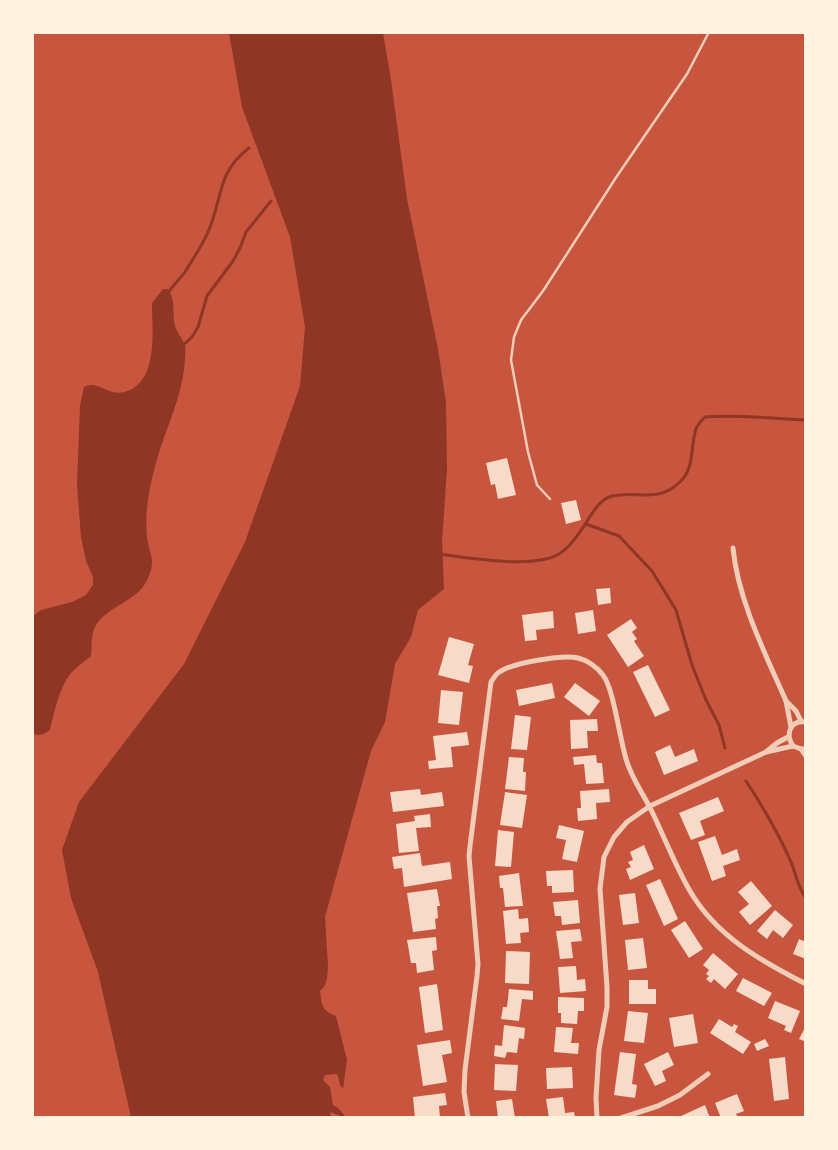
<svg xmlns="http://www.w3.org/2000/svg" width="838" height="1150" font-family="'IBM Plex Sans',sans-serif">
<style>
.water{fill:#8f3625}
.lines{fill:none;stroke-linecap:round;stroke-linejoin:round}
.stream{stroke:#8f3625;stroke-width:3}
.building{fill:#f7dbc8}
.service{stroke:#f1ccb7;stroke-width:2.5}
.minor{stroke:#f1ccb7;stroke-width:5}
</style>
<rect width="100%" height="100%" fill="#c8553d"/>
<g class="water">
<path d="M229 33H383L391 80 407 199 438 349 446 403 447 469 442 541 444 589 418 610 411 637 395 664 385 722 371 751 325 917 328 966 327 979 324 987 320 991C322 1005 321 1010 336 1016L347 1060 343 1089 340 1085 338 1076 336 1074 325 1075 323 1080 330 1087 333 1105 338 1108 345 1116 343 1117 330 1112 331 1117H131L98 972 71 898 62 850 79 802 184 664 245 542 300 386 305 327 290 237 242 107Z"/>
<path d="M163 289H168C176 300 172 313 175 326 177 333 183 339 185 346 186 349 185 354 185 357 184 392 168 423 158 456 153 472 149 491 147 508 146 518 146 528 147 538 150 556 156 560 148 578 138 603 105 605 94 629 91 637 92 648 91 656 85 661 78 666 73 671 60 684 54 713 50 730 44 734 39 737 32 733L33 616 41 610 72 602 86 595 93 585V577L86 561 81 537 77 485 80 406 84 387C95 381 103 390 113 392 119 394 126 392 132 389 158 375 152 327 152 303Z"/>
</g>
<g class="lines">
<g class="stream">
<path d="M168 293C173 285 180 279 185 272 193 259 202 246 208 232 223 199 216 173 249 148"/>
<polyline points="181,347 192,337 198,327 207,296 233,261 240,248 246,232 271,201"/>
<polyline points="586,524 619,536 652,571 676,610 692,665 706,700 719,725 725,748"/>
<path d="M439 554C468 558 535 569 559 554 569 548 576 538 582 529 590 518 597 500 612 496 638 490 657 504 680 482 695 468 690 447 696 429 697 425 702 420 705 417 738 414 772 419 806 420"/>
<path d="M746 781C763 807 779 834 791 862 796 874 798 888 806 898"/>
</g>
</g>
<g class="building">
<polygon points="507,458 516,495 498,499 495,484 491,485 486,463"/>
<polygon points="576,500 581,520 566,524 561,503"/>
<polygon points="610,588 611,603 598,605 596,589"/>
<polygon points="593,610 596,631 578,634 575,613"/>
<polygon points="553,611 554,628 536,630 537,640 525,641 522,615"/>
<polygon points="631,619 637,628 632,632 637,639 634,641 644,656 628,667 607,635"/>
<polygon points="449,637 474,644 468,665 473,666 469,683 438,675"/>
<polygon points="648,665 670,710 655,717 633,672"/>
<polygon points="552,683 555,698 519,706 516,690"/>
<polygon points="575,683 600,701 589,716 564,697"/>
<polygon points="441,690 463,692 459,725 438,723"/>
<polygon points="515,715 531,717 527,750 511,749"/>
<polygon points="597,719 598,731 587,731 588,748 571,749 570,720"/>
<polygon points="467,732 469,745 451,747 453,767 429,769 428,761 436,760 433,736"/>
<polygon points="670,745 675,757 694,749 698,761 664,775 655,752"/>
<polygon points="596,755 597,763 602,763 604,783 586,784 584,764 574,765 573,757"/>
<polygon points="509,757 524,758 523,772 526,772 525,791 505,789"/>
<polygon points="420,789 421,795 442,792 444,806 393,812 390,792"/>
<polygon points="609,789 610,802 596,803 597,819 578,821 577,808 581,808 580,791"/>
<polygon points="505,792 527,795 522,828 500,825"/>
<polygon points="718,797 724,811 700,821 705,835 691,840 679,813"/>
<polygon points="430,814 431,827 416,828 419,851 399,853 396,824 415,821 414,816"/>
<polygon points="559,825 584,831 577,862 562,859 566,840 556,838"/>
<polygon points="498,830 514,832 511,867 495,866"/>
<polygon points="715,836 722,855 737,849 740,860 723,866 726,876 712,881 698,842"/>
<polygon points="644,845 654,869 630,880 626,869 631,867 628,862 633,860 630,852"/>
<polygon points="420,853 422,866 450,862 452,879 404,887 402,868 394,869 392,857"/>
<polygon points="573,870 574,892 552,893 552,886 547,886 546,871"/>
<polygon points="519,873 523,906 505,907 503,888 500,888 499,876"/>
<polygon points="660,879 678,919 664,926 646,885"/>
<polygon points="751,881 772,906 750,925 739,912 749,904 738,892"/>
<polygon points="437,889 440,906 437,906 438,918 435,919 436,929 413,932 407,893"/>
<polygon points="635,893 639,923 623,925 619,895"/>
<polygon points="578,900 580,923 562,925 561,916 555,916 553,902"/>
<polygon points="518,909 519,919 528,918 529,932 520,933 521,943 506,944 503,911"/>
<polygon points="775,910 793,925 783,938 773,930 767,939 757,931"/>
<polygon points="685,921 703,949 689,958 671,930"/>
<polygon points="580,929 582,941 571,942 573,958 560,959 556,931"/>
<polygon points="436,937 437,950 432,951 434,970 417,973 416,963 411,963 407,940"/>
<polygon points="643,938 647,968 628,970 625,940"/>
<polygon points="799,939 806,942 806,959 793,954"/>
<polygon points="506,951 530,952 529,984 505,983"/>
<polygon points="713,953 738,974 725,989 714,979 711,983 706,979 709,976 706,974 709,970 703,965"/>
<polygon points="576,966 577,980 585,979 586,991 560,993 558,967"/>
<polygon points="743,978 772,993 764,1006 736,991"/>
<polygon points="629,980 648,980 648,989 656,989 656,1004 629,1004"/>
<polygon points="437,984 443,1030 425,1033 419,987"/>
<polygon points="509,989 533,991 533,1000 522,999 519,1021 501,1019 503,1007 507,1007"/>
<polygon points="558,997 584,998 584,1011 578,1011 577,1024 561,1023 561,1013 558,1013"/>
<polygon points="775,1001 800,1011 791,1033 784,1030 786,1026 768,1018"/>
<polygon points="628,1011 648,1013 644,1043 624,1041"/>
<polygon points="693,1014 698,1043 674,1047 669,1018"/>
<polygon points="719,1019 732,1027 734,1024 738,1026 735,1032 751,1042 743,1054 710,1033"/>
<polygon points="504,1025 525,1028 524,1039 519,1038 517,1053 507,1052 505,1058 494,1056 495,1045 502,1046"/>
<polygon points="806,1026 806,1042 799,1039"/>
<polygon points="556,1027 573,1028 571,1043 579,1043 578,1054 554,1052"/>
<polygon points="765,1039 769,1046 757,1051 754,1044"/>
<polygon points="450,1040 452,1053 442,1055 447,1082 423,1086 417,1045"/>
<polygon points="620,1052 636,1054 632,1084 637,1085 635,1098 614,1095"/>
<polygon points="668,1052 674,1065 662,1071 666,1081 655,1086 644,1064"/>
<polygon points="785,1057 789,1099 774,1101 769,1059"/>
<polygon points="495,1064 518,1065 516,1091 494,1090"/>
<polygon points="572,1067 573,1088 547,1089 546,1068"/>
<polygon points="445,1093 447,1105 439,1106 440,1118 415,1118 413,1097"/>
<polygon points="737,1094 744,1111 736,1114 738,1118 721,1118 715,1103"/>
<polygon points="563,1097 565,1113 574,1112 575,1118 549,1118 546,1099"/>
<polygon points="512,1099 515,1118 498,1118 496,1101"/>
<polygon points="705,1105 710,1118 682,1118 681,1116"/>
</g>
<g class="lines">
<polyline class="service" points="550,499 537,485 528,452 511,360 514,337 521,320 543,291 617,176 687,74 709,32"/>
<g class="minor">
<path d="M733 548C738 600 765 653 786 701"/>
<path d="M806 722C790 720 785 734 793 746L801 749H806"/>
<polyline points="791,727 786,701 796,711 801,721"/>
<polyline points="788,737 777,743 766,752 793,746"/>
<polyline points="801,749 806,756"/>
<path d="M468 1118 464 1092 465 1070 477 976 478 964 469 856 470 846 491 682C494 678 496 673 501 671 514 663 564 654 578 658 587 660 597 667 603 675 614 689 620 742 627 762 633 781 646 798 654 816 666 841 676 867 690 891 716 936 761 961 806 984"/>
<polyline points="597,1118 596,1098 599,1050 607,1007 607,987 600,889 604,857 614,837 627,822 650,806 766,752"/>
<polyline points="621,1118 658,1106 680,1095 708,1074"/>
</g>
</g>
<rect width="838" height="1150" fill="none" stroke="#fff3e0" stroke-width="68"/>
</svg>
